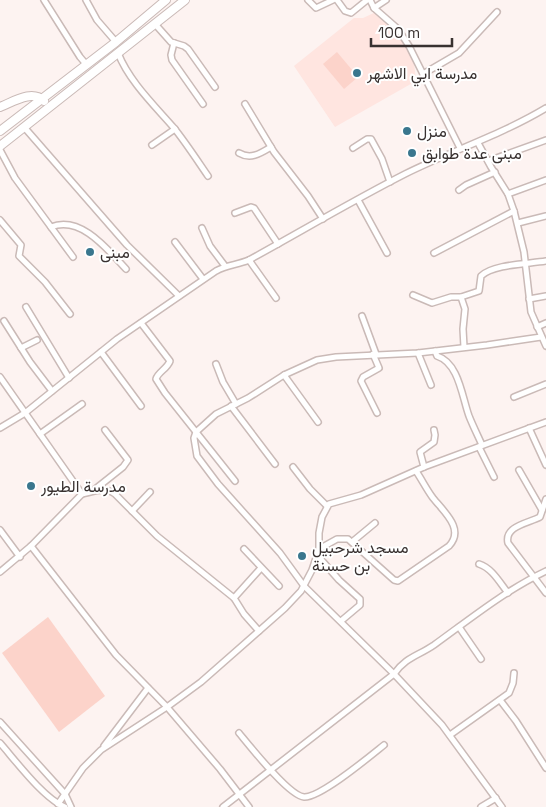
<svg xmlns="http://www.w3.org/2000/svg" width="546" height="807" font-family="'Space Grotesk',Vazirmatn,sans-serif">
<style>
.built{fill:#ffe5e0}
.green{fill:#fcd3ca}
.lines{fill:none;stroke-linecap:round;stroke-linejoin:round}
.street-casing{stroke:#cabab7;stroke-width:8}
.secondary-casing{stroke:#cabab7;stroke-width:10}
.street{stroke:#fff;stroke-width:5}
.secondary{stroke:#fff;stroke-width:8}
.poi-dot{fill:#3a778e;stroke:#fff;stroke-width:2}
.labels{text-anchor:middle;stroke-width:4;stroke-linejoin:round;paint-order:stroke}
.poi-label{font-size:16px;fill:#383130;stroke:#fff;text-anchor:start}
</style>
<rect width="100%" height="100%" fill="#fdf3f1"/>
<polygon class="built" points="376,12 397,33 414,62 416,81 335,127 294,66 354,18 363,18"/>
<g class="green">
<polygon points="337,52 358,77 344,89 323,64"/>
<polygon points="48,617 105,696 59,732 2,653"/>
</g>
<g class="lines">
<g class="street-casing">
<g id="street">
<polyline points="44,0 80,57 86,64"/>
<polyline points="86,0 97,20 116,42"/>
<polyline points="308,0 316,8 333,0"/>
<polyline points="337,0 345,11 351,13 367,0"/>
<polyline points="370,0 374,8 398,29 409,46 460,148"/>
<polyline points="374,8 386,0"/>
<polyline points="155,24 171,42 184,46 188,49 215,87"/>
<polyline points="174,43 171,55 172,60 203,104"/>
<path d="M118 53C129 81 154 105 174 128 186 143 197 160 208 176"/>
<polyline points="423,74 459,53 497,12"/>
<polyline points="245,104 274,152 308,196 323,219"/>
<polyline points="24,127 127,245 179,296"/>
<polyline points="478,143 491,167 508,194 514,211 524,252 531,312 546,346"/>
<polyline points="152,145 175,129"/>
<polyline points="353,148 367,139 371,139 382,159 390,182"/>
<polyline points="0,150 15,178 73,257"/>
<path d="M239 153C251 160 261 153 271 147"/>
<polyline points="488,161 546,140"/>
<polyline points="459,190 466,185 495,172"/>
<polyline points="508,194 546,180"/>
<polyline points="358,200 387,253"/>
<polyline points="235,213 251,207 254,208 278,244"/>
<polyline points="0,220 21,245 19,256 45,282 70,314"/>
<polyline points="518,223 546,216"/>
<path d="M51 227C81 215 108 250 126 269"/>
<polyline points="202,228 210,246 225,266"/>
<polyline points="175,242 203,279"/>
<polyline points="434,253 514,211"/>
<polyline points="249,260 276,298"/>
<path d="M413 295 432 303 451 297H461L479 291 481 276C493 264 529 264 546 261"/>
<polyline points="461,297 465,309 463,329 464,347"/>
<polyline points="529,299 546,296"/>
<polyline points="26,307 69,378"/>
<polyline points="362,316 376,354"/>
<polyline points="4,321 30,362 52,391"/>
<path d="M141 323 170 361C167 369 158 372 156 379L165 393 235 481"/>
<polyline points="537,327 546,323"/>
<polyline points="21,348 37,340"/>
<path d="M435 351 437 356C459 363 462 397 469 416 473 426 478 436 482 445"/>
<polyline points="101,352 141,406"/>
<polyline points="418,353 431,385"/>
<polyline points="373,354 379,368 363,377 361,381 377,413"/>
<polyline points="216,364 223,382 236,404"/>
<polyline points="284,375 318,422"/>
<polyline points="0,377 82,494 31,546 0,572"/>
<polyline points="514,397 546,384"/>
<polyline points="231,406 275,464"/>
<path d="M0 428 25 413 117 339 216 271C226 265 237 265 249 260 300 232 352 201 405 174 451 151 501 135 546 108"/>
<polyline points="529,428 546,465"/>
<polyline points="40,434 82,404"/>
<polyline points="479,447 494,477"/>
<polyline points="293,467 310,489 327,506"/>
<polyline points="424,467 420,452 434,442 435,435 434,430"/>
<polyline points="519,470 542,510"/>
<polyline points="94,490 123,467 128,460 105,430"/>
<path d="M82 494C93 492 105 486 115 494L157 536 234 598 244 614 259 631"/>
<path d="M546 499 540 517C529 523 504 526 508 543L546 593"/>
<polyline points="132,511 150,492"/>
<polyline points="0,530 20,557"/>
<polyline points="352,542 375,523"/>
<polyline points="31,546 116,655 167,707 220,769 249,807"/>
<polyline points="244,549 279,586"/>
<path d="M319 549 337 539H348L394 580 398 581 449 546C465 529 444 512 433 498 427 490 422 480 416 471"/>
<polyline points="317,555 339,580 360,599 360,605 341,621"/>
<path d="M479 564C492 568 500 583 508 593"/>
<polyline points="234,598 261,568"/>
<polyline points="459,627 481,659"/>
<polyline points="500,700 516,721 546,768"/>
<polyline points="0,722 65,794 71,807"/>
<path d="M239 733C249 745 289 796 304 797 320 798 369 757 384 745"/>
<polyline points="450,735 509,693 513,683 514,673"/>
<path d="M0 743C15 760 44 799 65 807"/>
<polyline points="104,746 148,688"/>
<polyline points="58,804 83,768 101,750 167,707 201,682 285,608 301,591 312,570 319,549 319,533 322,517 329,504 361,495 424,467 546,422"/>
<path d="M223 807 394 674C406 657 418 656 434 645 470 619 506 590 546 571"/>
<polyline points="481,807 496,798"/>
<polyline points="502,807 442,725 394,674 304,586 280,553 218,484 197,456 194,438 196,432 216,414 248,398 284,375 317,360 336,357 418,353 487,345 541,337"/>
</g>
</g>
<g class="secondary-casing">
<g id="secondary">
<path d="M0 107C13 102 32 89 44 101"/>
<polyline points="0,131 116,42 166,0"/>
<polyline points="0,146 185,0"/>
</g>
</g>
<use href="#street" class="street"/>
<use href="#secondary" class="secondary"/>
</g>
<g class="poi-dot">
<circle cx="357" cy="73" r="5"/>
<circle cx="407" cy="131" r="5"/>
<circle cx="412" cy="153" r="5"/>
<circle cx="90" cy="252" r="5"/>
<circle cx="31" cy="486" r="5"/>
<circle cx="302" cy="556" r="5"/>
</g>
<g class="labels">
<g class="poi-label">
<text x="367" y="79">مدرسة ابي الاشهر</text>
<text x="417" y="137">منزل</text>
<text x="422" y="159">مبنى عدة طوابق</text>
<text x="100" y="258">مبنى</text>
<text x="41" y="492">مدرسة الطيور</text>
<text x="312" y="553">مسجد شرحبيل<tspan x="312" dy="18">بن حسنة</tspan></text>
</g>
</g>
<path d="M371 38v8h81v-8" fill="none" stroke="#383130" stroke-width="2.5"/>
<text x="378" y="38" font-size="15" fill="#383130" stroke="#ffffff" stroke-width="4" paint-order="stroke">100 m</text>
</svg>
